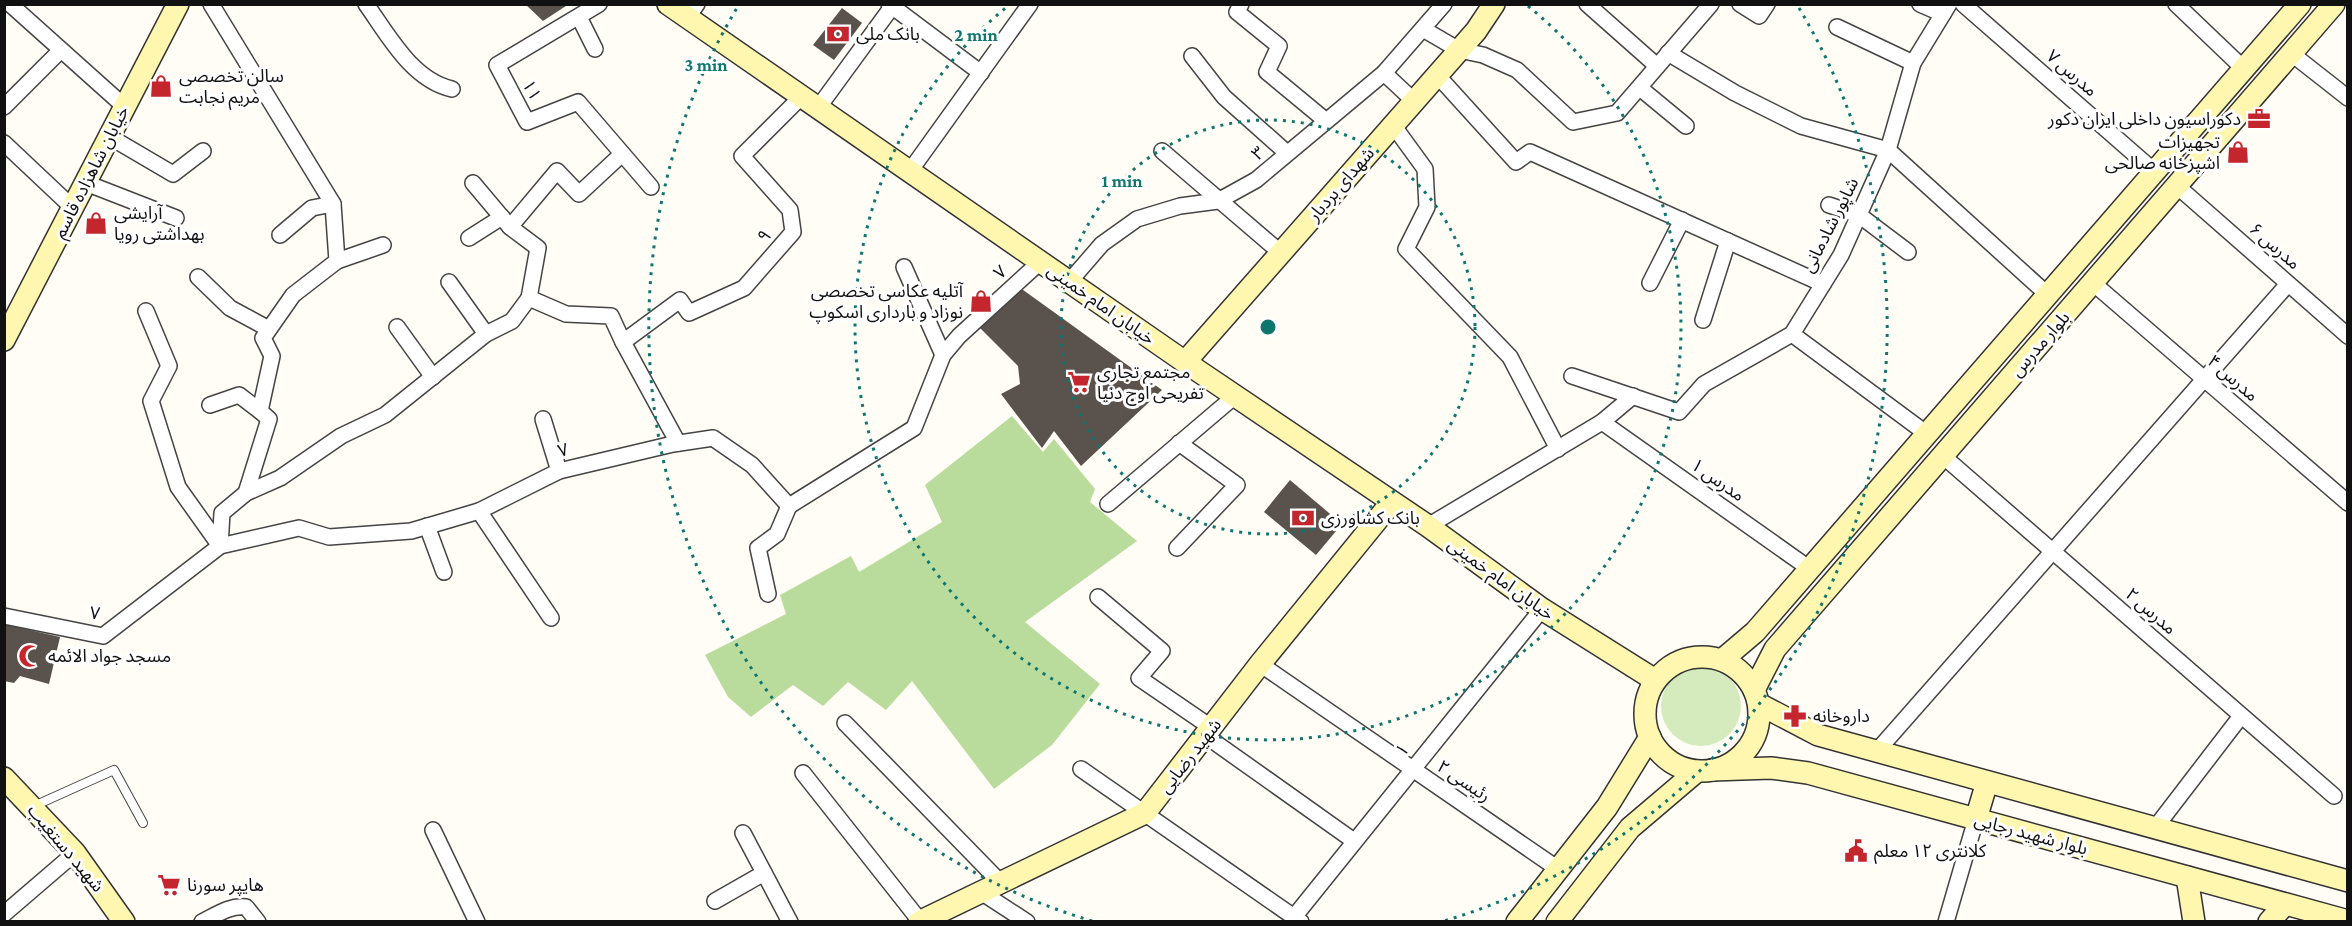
<svg xmlns="http://www.w3.org/2000/svg" width="2352" height="926" font-family="'Crimson Pro','Noto Sans Arabic',serif">
<style>
.green{fill:#d5ebbd}
.forest{fill:#b9dc9c}
.building{fill:#5a524d}
.lines{fill:none;stroke-linecap:round;stroke-linejoin:round}
.lane-casing{stroke:#444;stroke-width:10}
.street-casing{stroke:#444;stroke-width:18}
.secondary-casing{stroke:#333;stroke-width:24}
.lane{stroke:#fff;stroke-width:8}
.street{stroke:#fff;stroke-width:15}
.secondary{stroke:#fff6b0;stroke-width:21}
.ring{fill:none;stroke:#0f766e;stroke-width:3;stroke-dasharray:3 6}
.labels{text-anchor:middle;stroke-width:6;stroke-linejoin:round;paint-order:stroke}
.poi-label{font-size:18px;fill:#111;stroke:#fff;text-anchor:start}
.street-label{font-size:18px;fill:#111;stroke:#fff}
.centre{fill:#0f766e;stroke:#fff;stroke-width:3}
.ring-label{font-size:18px;text-anchor:middle;font-weight:bold;fill:#0f766e;stroke:#fff;stroke-width:6;stroke-linejoin:round;paint-order:stroke}
</style>
<rect width="100%" height="100%" fill="#fffdf5"/>
<circle class="green" cx="1701" cy="706" r="40"/>
<polygon class="forest" points="1012,416 1043,452 1054,439 1095,489 1090,502 1137,541 1025,622 1100,684 1052,745 994,789 912,681 886,710 848,682 823,706 793,685 751,717 728,697 705,655 786,614 780,595 851,556 859,572 942,522 925,485"/>
<g class="building">
<polygon points="525,4 569,4 543,21"/>
<polygon points="842,8 862,23 834,60 813,45"/>
<polygon points="1019,287 1162,390 1081,466 1054,431 1042,448 1001,394 1020,384 1018,366 975,323"/>
<polygon points="1290,480 1342,524 1316,555 1264,512"/>
<polygon points="4,624 60,637 49,684 20,676 14,683 4,681"/>
</g>
<g class="lines">
<g class="lane-casing">
<polyline id="lane" points="34,806 114,770 143,823"/>
</g>
<g class="street-casing">
<g id="street">
<polyline points="10,4 125,107"/>
<polyline points="211,4 333,204 337,261 293,295 263,338 272,356 260,411 269,419 246,493"/>
<path d="M366 4C388 35 412 80 452 89"/>
<polyline points="599,4 497,65 527,122 578,102 651,187"/>
<polyline points="889,4 981,73"/>
<polyline points="1241,4 1237,12 1279,46 1267,72 1325,120"/>
<polyline points="1587,4 1657,66"/>
<polyline points="1740,4 1759,16 1767,4"/>
<polyline points="1920,4 1943,14"/>
<polyline points="1963,4 2155,172"/>
<polyline points="2176,4 2244,69"/>
<polyline points="579,17 595,49"/>
<polyline points="687,18 697,4"/>
<polyline points="1837,27 1913,63"/>
<polyline points="1423,29 1459,50 1483,55 1517,70 1573,122 1617,113 1711,4"/>
<polyline points="1668,53 1735,93 1801,126 1888,150 2048,295"/>
<polyline points="2292,54 2348,98"/>
<polyline points="1192,56 1224,97 1287,153"/>
<polyline points="1384,73 1414,101"/>
<polyline points="1437,75 1516,162 1530,152 1823,284"/>
<polyline points="1640,88 1686,126"/>
<polyline points="4,107 61,50"/>
<polyline points="818,108 894,4"/>
<polyline points="1393,125 1425,169 1427,207 1406,249 1510,357 1558,449"/>
<polyline points="110,137 173,174 203,151"/>
<polyline points="4,143 73,208"/>
<polyline points="1162,151 1281,253"/>
<polyline points="910,171 1030,4"/>
<polyline points="86,183 176,218"/>
<polyline points="473,183 510,227"/>
<polyline points="2177,186 2348,336"/>
<polyline points="1829,205 1859,215 1908,252"/>
<polyline points="280,235 312,208 333,204"/>
<polyline points="469,238 502,217"/>
<polyline points="337,261 383,245"/>
<polyline points="904,267 943,355"/>
<polyline points="198,277 230,308 269,329"/>
<polyline points="449,282 486,334"/>
<polyline points="1069,282 1102,244 1137,219 1180,206 1218,201 1256,180 1384,73 1444,4"/>
<polyline points="1650,283 1682,220"/>
<polyline points="2093,283 2348,503"/>
<polyline points="529,298 538,248 510,227 557,171 579,194 622,154"/>
<polyline points="146,311 169,366 151,401 178,487 220,546"/>
<polyline points="1703,320 1728,241"/>
<polyline points="397,327 433,377"/>
<polyline points="1792,334 1927,434"/>
<polyline points="623,342 680,300 689,313 744,288 793,232 790,210 742,156 801,97"/>
<polyline points="1572,376 1679,412 1704,384 1792,334 1841,255 1888,150 1913,63 1949,4"/>
<polyline points="210,405 239,395 260,411"/>
<polyline points="543,419 559,471"/>
<polyline points="1602,422 1810,569"/>
<polyline points="1943,456 2334,796"/>
<polyline points="1108,504 1235,396"/>
<polyline points="479,511 551,618"/>
<polyline points="427,526 444,572"/>
<polyline points="1428,526 1602,422 1633,396"/>
<polyline points="220,546 222,513 246,493 280,478 341,436 385,415 486,334 512,321 529,298 566,314 611,316 623,342 678,443"/>
<polyline points="1177,548 1237,485 1179,443"/>
<polyline points="768,594 758,548 777,534 789,506"/>
<polyline points="1098,597 1162,651 1139,678 1212,728"/>
<polyline points="4,616 103,636 220,546 299,528 329,537 411,531 479,511 559,471 673,444 713,438 752,465 789,506 914,428 943,355 959,336 1040,262"/>
<polyline points="1260,664 1558,869"/>
<polyline points="845,723 1000,882"/>
<polyline points="1206,736 1354,841"/>
<polyline points="1877,751 2288,284"/>
<polyline points="1081,769 1301,922"/>
<polyline points="803,773 920,921"/>
<polyline points="2155,828 2241,716"/>
<polyline points="433,830 477,922"/>
<polyline points="743,833 790,922"/>
<polyline points="981,892 1027,922"/>
<polyline points="715,901 764,873"/>
<polyline points="4,914 75,853"/>
<polyline points="1294,917 1542,609"/>
<path d="M202 922C216 915 230 905 246 907L258 922"/>
<polyline points="1946,922 1976,819"/>
</g>
</g>
<g class="secondary-casing">
<g id="secondary">
<polyline points="668,4 1185,362 1428,526 1542,609 1655,680"/>
<polyline points="4,340 178,4"/>
<polyline points="1185,362 1476,31 1494,4"/>
<circle cx="1702" cy="714" r="57"/>
<polyline points="1722,660 1755,632 2300,4"/>
<polyline points="1754,690 1775,649 2334,4"/>
<polyline points="1759,704 1818,735 2348,881"/>
<polyline points="1712,770 1771,768 1808,773 2348,921"/>
<polyline points="4,778 75,853 124,922"/>
<polyline points="1976,819 1987,782"/>
<polyline points="2187,877 2194,922"/>
<polyline points="919,922 1145,813 1260,664 1391,503"/>
<polyline points="1517,922 1607,807 1650,737"/>
<polyline points="1557,922 1630,828 1697,771"/>
<polyline points="2269,922 2285,904"/>
</g>
</g>
<use href="#lane" class="lane"/>
<use href="#street" class="street"/>
<use href="#secondary" class="secondary"/>
</g>
<g class="ring">
<circle cx="1268" cy="327" r="207"/>
<path d="M1528 6A413 413 0 1 1 1008 6"/>
<path d="M1092 921A620 620 0 0 1 737 8M1799 8A620 620 0 0 1 1444 921"/>
</g>
<defs>
<g id="bank-bare" transform="scale(1.8)"><path d="M-6-4H6V4H-6ZM0-2.3a2.3 2.3 0 1 0 0 4.6a2.3 2.3 0 1 0 0-4.6Z" fill="#c4262e" stroke="#fff" stroke-width="2.5" paint-order="stroke"/></g>
<g id="shop-bare" transform="scale(1.8)"><path d="M-5-2.5h2.3a2.7 3.5 0 0 1 5.4 0H5L5.5 6h-11ZM-1.5-2.5h3a1.5 2.3 0 0 0-3 0Z" fill="#c4262e" stroke="#fff" stroke-width="2.5" paint-order="stroke"/></g>
<g id="office-bare" transform="scale(1.8)"><path d="M-6-3h4V-5.5h4V-3h4V5H-6ZM-1-4.5V-3h2v-1.5ZM-6 0V1H6V0Z" fill="#c4262e" stroke="#fff" stroke-width="2.5" paint-order="stroke"/></g>
<g id="supermarket-bare" transform="scale(1.8)"><path d="M-6-5.5h2.5l.6 2H6L4.5 2H-2.5L-4.4-4H-6ZM-1.5 3.2a1.3 1.3 0 1 0 .1 0ZM3 3.2a1.3 1.3 0 1 0 .1 0Z" fill="#c4262e" stroke="#fff" stroke-width="2.5" paint-order="stroke"/></g>
<g id="mosque-bare" transform="scale(1.8)"><path d="M3.5-4.9A6 6 0 1 0 3.5 4.9A5 5 0 1 1 3.5-4.9Z" fill="#c4262e" stroke="#fff" stroke-width="2.5" paint-order="stroke"/></g>
<g id="pharmacy-bare" transform="scale(1.8)"><path d="M-2-6h4v4h4v4h-4v4h-4v-4h-4v-4h4Z" fill="#c4262e" stroke="#fff" stroke-width="2.5" paint-order="stroke"/></g>
<g id="civic-bare" transform="scale(1.8)"><path d="M-.6-6.5H3V-4.5H.6V-3L4-1V1h2V6H-6V1h2V-1L-.6-3ZM-1.2 2.5V6h2.4V2.5Z" fill="#c4262e" stroke="#fff" stroke-width="2.5" paint-order="stroke"/></g>
</defs>
<g fill-rule="evenodd">
<use href="#bank-bare" x="838" y="34"/>
<use href="#shop-bare" x="161" y="86"/>
<use href="#office-bare" x="2259" y="119"/>
<use href="#shop-bare" x="2238" y="152"/>
<use href="#shop-bare" x="96" y="223"/>
<use href="#shop-bare" x="981" y="301"/>
<use href="#supermarket-bare" x="1079" y="382"/>
<use href="#bank-bare" x="1303" y="518"/>
<use href="#mosque-bare" x="30" y="656"/>
<use href="#pharmacy-bare" x="1795" y="716"/>
<use href="#civic-bare" x="1856" y="851"/>
<use href="#supermarket-bare" x="169" y="885"/>
</g>
<g class="labels">
<g class="poi-label">
<text x="856" y="40">بانک ملی</text>
<text x="179" y="82">سالن تخصصی<tspan x="179" dy="21">مریم نجابت</tspan></text>
<text x="2241" y="125" text-anchor="end">دکوراسیون داخلی ایران دکور</text>
<text x="2220" y="148" text-anchor="end">تجهیزات<tspan x="2220" dy="21">اشپزخانه صالحی</tspan></text>
<text x="114" y="219">آرایشی<tspan x="114" dy="21">بهداشتی رویا</tspan></text>
<text x="963" y="297" text-anchor="end">آتلیه عکاسی تخصصی<tspan x="963" dy="21">نوزاد و بارداری اسکوپ</tspan></text>
<text x="1097" y="378">مجتمع تجاری<tspan x="1097" dy="21">تفریحی اوج دنیا</tspan></text>
<text x="1321" y="524">بانک کشاورزی</text>
<text x="48" y="662">مسجد جواد الائمه</text>
<text x="1813" y="722">داروخانه</text>
<text x="1874" y="857">کلانتری ۱۲ معلم</text>
<text x="187" y="891">هایپر سورنا</text>
</g>
<g class="street-label">
<text transform="translate(2072 73) rotate(41)" y="6">مدرس ۷</text>
<text transform="translate(532 90) rotate(62)" y="6">۱۱</text>
<text transform="translate(1258 153) rotate(-41)" y="6">۳</text>
<text transform="translate(91 172) rotate(-63)" y="6">خیابان شاهزاده قاسم</text>
<text transform="translate(1341 184) rotate(-49)" y="6">شهدای بردبار</text>
<text transform="translate(1830 225) rotate(-63)" y="6">شاپور شادمانی</text>
<text transform="translate(764 236) rotate(-49)" y="6">۹</text>
<text transform="translate(2275 246) rotate(41)" y="6">مدرس ۶</text>
<text transform="translate(1000 272) rotate(-42)" y="6">۷</text>
<text transform="translate(1101 304) rotate(35)" y="6">خیابان امام خمینی</text>
<text transform="translate(2040 344) rotate(-49)" y="6">بلوار مدرس</text>
<text transform="translate(2233 378) rotate(41)" y="6">مدرس ۴</text>
<text transform="translate(563 450) rotate(-16)" y="6">۷</text>
<text transform="translate(1718 480) rotate(35)" y="6">مدرس ۱</text>
<text transform="translate(1501 579) rotate(36)" y="6">خیابان امام خمینی</text>
<text transform="translate(2151 611) rotate(41)" y="6">مدرس ۲</text>
<text transform="translate(95 613) rotate(6)" y="6">۷</text>
<text transform="translate(1402 750) rotate(-51)" y="6">۱</text>
<text transform="translate(1190 756) rotate(-52)" y="6">شهید رضایی</text>
<text transform="translate(1464 781) rotate(34)" y="6">رئیسی ۲</text>
<text transform="translate(2031 834) rotate(15)" y="6">بلوار شهید رجایی</text>
<text transform="translate(66 848) rotate(50)" y="6">شهید دستغیب</text>
</g>
</g>
<circle cx="1268" cy="327" r="9" class="centre"/>
<g class="ring-label">
<text x="976" y="41">2 min</text>
<text x="706" y="71">3 min</text>
<text x="1122" y="187">1 min</text>
</g>
<rect width="2352" height="926" fill="none" stroke="#111111" stroke-width="12"/>
</svg>
